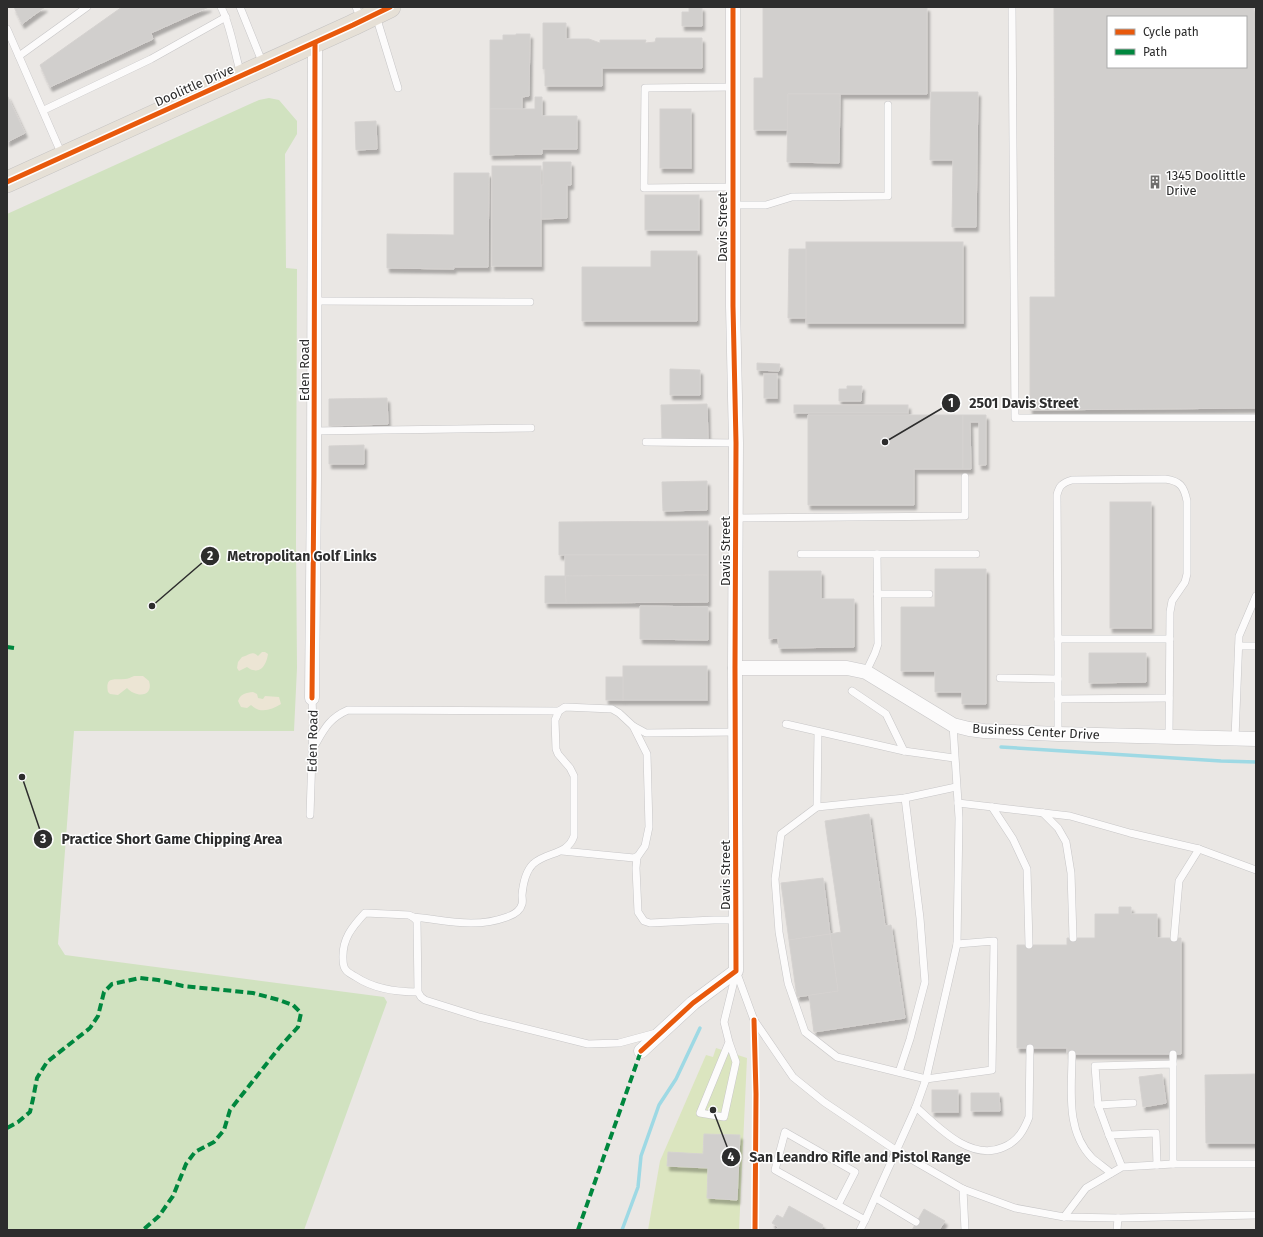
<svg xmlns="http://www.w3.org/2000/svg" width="1263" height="1237" font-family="'Fira Sans',sans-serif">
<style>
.green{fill:#d1e2c0}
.sand{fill:#ece5d4}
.pitch{fill:#dbe5bf}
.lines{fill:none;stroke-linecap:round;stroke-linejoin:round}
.stream{stroke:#9ed9e4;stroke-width:3.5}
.building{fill:#d1cfcd;stroke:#d5d2d0;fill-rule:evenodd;filter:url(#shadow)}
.service-casing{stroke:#c7c6c7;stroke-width:8}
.minor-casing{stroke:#c7c6c7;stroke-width:15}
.primary-casing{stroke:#c6c4c3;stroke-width:22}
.service{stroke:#fcfbfb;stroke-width:7}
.minor{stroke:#fcfbfb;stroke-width:14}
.primary{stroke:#e6e0d6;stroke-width:21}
.quiet{stroke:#00873e;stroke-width:4;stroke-dasharray:8 4;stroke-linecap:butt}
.cycleway-casing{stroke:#fff;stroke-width:8}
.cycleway{stroke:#e8590c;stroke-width:5}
.labels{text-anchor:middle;stroke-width:3;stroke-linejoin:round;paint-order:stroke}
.street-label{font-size:13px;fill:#2d2d2d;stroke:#fff}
.poi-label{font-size:13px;fill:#2d2d2d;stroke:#fff;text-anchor:start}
.leader{fill:none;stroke:#2d2d2d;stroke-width:1.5}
.callout-dot{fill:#2d2d2d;stroke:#fff;stroke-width:1.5}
.mark-label{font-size:12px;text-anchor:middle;font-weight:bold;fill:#fff}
.callout-label{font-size:14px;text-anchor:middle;font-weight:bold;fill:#2d2d2d;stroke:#fff;stroke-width:3;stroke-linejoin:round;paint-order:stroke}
</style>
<defs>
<filter id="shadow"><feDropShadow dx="2.5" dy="4.5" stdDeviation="1" flood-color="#0004"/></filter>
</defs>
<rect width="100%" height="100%" fill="#eae7e4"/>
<polygon class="green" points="269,98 279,100 297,121 297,134 285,154 286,268 297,269 296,544 297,668 294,731 74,731 58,944 65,955 384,997 387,1002 304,1230 7,1230 7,214 259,100"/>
<g class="sand">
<path d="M262 652H265L268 654C267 661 263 673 253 670 251 670 249 668 247 667L239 671 237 668 238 662 242 657C249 656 251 650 258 656Z"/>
<path d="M134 676H143L149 681C154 697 136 698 127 688L118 695 110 694 108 692C105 676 114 680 125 679 128 679 131 677 134 676Z"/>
<path d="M253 692 257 694 258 698 263 699 265 696 279 697 281 704C271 710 260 714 251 705L247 708 241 707 238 701C241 693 246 693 253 692Z"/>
</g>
<polygon class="pitch" points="716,1048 747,1058 739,1230 648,1230 660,1161 706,1055 713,1057"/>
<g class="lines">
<g class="stream">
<polyline points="1001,747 1221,761 1256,762"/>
<polyline points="622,1230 638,1187 641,1156 659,1105 676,1079 700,1028"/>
</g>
</g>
<g class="building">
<polygon points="14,7 45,7 22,24"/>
<polygon points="122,7 209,7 151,33 153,39 50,87 40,65"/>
<polygon points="689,7 702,7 702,26 682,26 682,12 689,12"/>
<polygon points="763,7 927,7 927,94 788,94 788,130 754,130 754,78 763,78"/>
<path d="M1054 7H1254L1256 408 1030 410V297H1055ZM1108 17H1246V67H1108Z"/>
<polygon points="543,23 566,23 566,39 589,39 600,43 600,40 646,40 645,43 655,42 656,38 702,38 702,68 602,68 602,86 545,86 545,69 543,69"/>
<polygon points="516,34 530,34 529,96 522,97 522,109 490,109 490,40 503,40 503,35 516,35"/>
<polygon points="931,92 978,92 976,227 952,227 953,160 930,160"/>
<polygon points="788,94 840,94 839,163 787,162"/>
<polygon points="7,95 25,133 7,142"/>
<polygon points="535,97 542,97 542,116 577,116 577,149 542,149 542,154 490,155 490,109 535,109"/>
<rect x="660" y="109" width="31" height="59"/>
<polygon points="376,121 377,149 356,150 355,122"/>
<polygon points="543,162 571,162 571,185 567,185 567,218 541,219 541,185 543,185"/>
<rect x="492" y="166" width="49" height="100"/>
<polygon points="454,173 489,173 488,267 453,267 454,269 387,268 387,234 454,235"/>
<rect x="645" y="195" width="54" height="35"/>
<rect x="806" y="242" width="157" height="81"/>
<polygon points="789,249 806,249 806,318 788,318"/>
<polygon points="651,251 697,251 697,321 582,321 582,267 651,267"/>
<polygon points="757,363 780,364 779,371 757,370"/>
<polygon points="670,369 700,370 700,395 670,395"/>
<rect x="764" y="374" width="13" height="24"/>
<polygon points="847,386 862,386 861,401 839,401 839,389 847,389"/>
<polygon points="387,398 388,424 329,426 329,399"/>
<polygon points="707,404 708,439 662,439 661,405"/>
<rect x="794" y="405" width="114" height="8"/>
<polygon points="808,415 963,415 963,469 914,469 914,505 808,505"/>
<polygon points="963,415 986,415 986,465 979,465 979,422 970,422 971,469 963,469"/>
<polygon points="364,445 364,464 329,464 329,446"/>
<polygon points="707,481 707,510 663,511 662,482"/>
<rect x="1110" y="502" width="41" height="126"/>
<polygon points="708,521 708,555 559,555 559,522"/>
<polygon points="565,555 708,555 708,575 565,576"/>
<polygon points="935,569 986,569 986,704 962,704 962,692 935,692 935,671 901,671 901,607 935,607"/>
<polygon points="769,571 821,571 821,599 854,599 854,647 779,648 778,638 769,639"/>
<polygon points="708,575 708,602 566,603 565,576"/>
<polygon points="545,576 565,576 566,603 545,603"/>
<polygon points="640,606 708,607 708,640 640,639"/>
<polygon points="1089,653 1146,653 1146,682 1089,683"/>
<rect x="623" y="666" width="84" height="34"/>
<rect x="606" y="677" width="17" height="23"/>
<polygon points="869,814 885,926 891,925 905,1018 814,1032 809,995 838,991 830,934 841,932 825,821"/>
<polygon points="823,878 830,934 789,940 781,883"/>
<polygon points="1119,907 1131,907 1131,914 1157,914 1157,938 1181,938 1181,1054 1067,1054 1067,1048 1017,1048 1017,945 1067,945 1067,938 1095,938 1095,914 1119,914"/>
<polygon points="830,934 838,991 797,997 789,940"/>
<polygon points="1162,1074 1166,1103 1143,1107 1139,1077"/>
<polygon points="1256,1074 1256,1143 1206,1143 1205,1075"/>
<rect x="932" y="1090" width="26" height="22"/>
<polygon points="971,1093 999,1093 1000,1111 971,1111"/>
<polygon points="704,1134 740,1135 737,1200 707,1198 708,1168 667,1166 668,1152 703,1154"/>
<polygon points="789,1206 823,1225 821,1230 776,1230 778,1227 772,1223 777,1215 783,1218"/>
<polygon points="924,1209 945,1221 939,1230 912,1230"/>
</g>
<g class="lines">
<g class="service-casing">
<g id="service">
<path d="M221 7C231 26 234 52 241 74"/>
<polyline points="240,7 263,64"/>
<polyline points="356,7 361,19"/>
<polyline points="1012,7 1015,418 1256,418"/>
<polyline points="376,16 398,88"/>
<polyline points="7,29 62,155"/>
<polyline points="19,56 87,7"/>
<polyline points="44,110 151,59 226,17"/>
<polyline points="733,187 644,188 645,88 734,87"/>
<polyline points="733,205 766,205 792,197 888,196 888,105"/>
<polyline points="315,301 530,302"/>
<polyline points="314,431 531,428"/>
<polyline points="646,442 736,443"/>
<polyline points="736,518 965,516 965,477"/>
<polyline points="801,554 877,554"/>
<polyline points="877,594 929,594"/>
<polyline points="1058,639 1170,639"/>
<polyline points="1239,646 1256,646"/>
<polyline points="866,672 875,653 878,644 877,554 976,554"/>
<polyline points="1000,678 1058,679"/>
<polyline points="852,691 886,714 904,751"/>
<polyline points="1058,699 1169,698"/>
<polyline points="786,724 904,751 954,758"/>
<polyline points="633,726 646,733 735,732"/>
<polyline points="818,732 817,807 781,834 775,879 779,932 788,983 805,1032 837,1057 926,1079 992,1070 994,941 957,944"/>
<path d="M1058 734V649L1057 495C1059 486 1062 483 1072 480L1165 479C1180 481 1184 486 1187 501V574L1185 582 1172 601 1170 612 1169 736"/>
<polyline points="1235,738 1239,636 1256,596"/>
<path d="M312 750C323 732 327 719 348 710L559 711"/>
<polyline points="958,803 1070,816 1130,833 1199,849 1256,870"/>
<polyline points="817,807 905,798 956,787"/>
<polyline points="992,807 1013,839 1027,869 1029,945"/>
<polyline points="1043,813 1058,828 1066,842 1071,873 1073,938"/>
<polyline points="310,815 313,724 312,698"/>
<polyline points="637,857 636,868 638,912 644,921 650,923 714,920 736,920"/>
<path d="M413 917C446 920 474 929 507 917 513 915 520 912 522 904 523 902 522 898 522 895 523 884 525 872 533 864 547 851 567 856 574 836V776L570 768 558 754 556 749 555 720 559 711 565 707 612 709 619 713 633 726 647 754 649 827 645 846 638 856 634 858 562 851"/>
<polyline points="1174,938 1179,881 1199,849"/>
<polyline points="736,971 754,1020 793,1077 824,1102 897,1151 963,1189 1015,1208 1064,1217 1118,1218 1256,1215"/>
<path d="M418 992C396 992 374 989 356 977 353 975 348 973 346 970 343 967 343 962 343 959 342 939 352 927 365 913L409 915 413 917 417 921 418 992 421 997 425 1000 479 1017 588 1044 619 1043 656 1033"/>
<polyline points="729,1042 736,1062 724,1117 700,1113 729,1042 724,1022 736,973"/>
<path d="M1072 1054C1072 1089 1065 1130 1092 1158 1098 1163 1105 1168 1111 1173"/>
<polyline points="1173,1064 1173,1054"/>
<polyline points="899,1072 910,1039 925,982 920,918 905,798"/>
<polyline points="1098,1105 1133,1103"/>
<path d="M916 1107C939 1128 971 1162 1004 1147 1018 1141 1024 1130 1029 1117L1030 1048"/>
<polyline points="1109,1135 1156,1133 1157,1165"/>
<polyline points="1173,1164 1256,1164"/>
<polyline points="963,1189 965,1230"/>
<polyline points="876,1198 916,1222"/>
<polyline points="838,1205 855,1172 785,1132 775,1170 865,1220 916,1107 926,1079 957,944 959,818 953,725"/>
<polyline points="1064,1217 1086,1188 1122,1167 1109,1135 1098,1105 1095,1066 1173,1064 1173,1164 1122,1167"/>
<polyline points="860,1230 865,1220"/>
<polyline points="1117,1230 1118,1218"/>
</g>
</g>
<g class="minor-casing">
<g id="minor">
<polyline points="735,668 847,668 866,672 953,725 969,729 984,731 1058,734 1256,739"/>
<polyline points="312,698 314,476 315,43"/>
<polyline points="641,1051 693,1003 736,971 735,668 736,443 733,306 733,7"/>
</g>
</g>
<g class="primary-casing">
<polyline id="primary" points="7,182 353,25 390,7"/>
</g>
<use href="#service" class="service"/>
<use href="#minor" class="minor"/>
<use href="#primary" class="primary"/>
<g class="quiet">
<polyline points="7,647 14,648"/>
<polyline points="7,1128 18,1122 30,1112 33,1099 37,1078 47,1062 90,1028 98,1016 104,992 112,984 140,978 158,980 183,986 253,993 279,1000 293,1005 301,1013 298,1027 279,1048 230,1110 224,1130 214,1142 195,1152 186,1164 173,1196 159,1216 143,1230"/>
<polyline points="578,1230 641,1051"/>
</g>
<g class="cycleway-casing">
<g id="cycleway">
<polyline points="7,182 353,25 390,7"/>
<polyline points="312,698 314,476 315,43"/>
<polyline points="754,1020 756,1094 755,1230"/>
<polyline points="641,1051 693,1003 736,971 735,668 736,443 733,306 733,7"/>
</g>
</g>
<use href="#cycleway" class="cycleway"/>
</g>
<defs>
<g id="building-bare" transform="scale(1.08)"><path d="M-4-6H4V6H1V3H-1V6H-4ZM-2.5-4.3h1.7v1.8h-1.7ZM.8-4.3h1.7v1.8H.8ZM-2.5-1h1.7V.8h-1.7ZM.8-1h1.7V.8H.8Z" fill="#6f6e6d" stroke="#fff" stroke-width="2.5" paint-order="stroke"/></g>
</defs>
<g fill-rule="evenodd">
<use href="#building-bare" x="1155" y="182"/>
</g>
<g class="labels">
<g class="street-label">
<text transform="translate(194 85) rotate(-24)" y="5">Doolittle Drive</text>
<text transform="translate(722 227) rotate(-90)" y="5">Davis Street</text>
<text transform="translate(304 370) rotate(-90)" y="5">Eden Road</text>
<text transform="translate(725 551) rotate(-90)" y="5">Davis Street</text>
<text transform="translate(1036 731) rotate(3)" y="5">Business Center Drive</text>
<text transform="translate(312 741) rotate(-89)" y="5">Eden Road</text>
<text transform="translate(725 875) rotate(-90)" y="5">Davis Street</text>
</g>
<g class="poi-label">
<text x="1166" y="180">1345 Doolittle<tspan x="1166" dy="15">Drive</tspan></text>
</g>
</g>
<path class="leader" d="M885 442L951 403M152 606L210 556M22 777L43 839M713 1110L731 1157"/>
<g class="callout-dot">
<circle cx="885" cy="442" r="4"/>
<circle cx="152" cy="606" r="4"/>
<circle cx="22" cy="777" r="4"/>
<circle cx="713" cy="1110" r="4"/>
<circle cx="951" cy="403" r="10"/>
<circle cx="210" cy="556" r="10"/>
<circle cx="43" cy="839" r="10"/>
<circle cx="731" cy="1157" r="10"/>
</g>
<g class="mark-label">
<text x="951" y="407">1</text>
<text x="210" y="560">2</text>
<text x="43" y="843">3</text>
<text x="731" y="1161">4</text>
</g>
<g class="callout-label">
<text x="1024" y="408">2501 Davis Street</text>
<text x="302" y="561">Metropolitan Golf Links</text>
<text x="172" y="844">Practice Short Game Chipping Area</text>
<text x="860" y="1162">San Leandro Rifle and Pistol Range</text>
</g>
<rect width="1263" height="1237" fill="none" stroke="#2d2d2d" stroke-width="16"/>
<rect x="1107" y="16" width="140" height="52" fill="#ffffff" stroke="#ababab"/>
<rect x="1115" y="29" width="20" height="6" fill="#e8590c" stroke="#ababab"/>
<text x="1143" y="36" font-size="12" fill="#2d2d2d">Cycle path</text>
<rect x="1115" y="49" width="20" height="6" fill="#00873e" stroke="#ababab"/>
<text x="1143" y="56" font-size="12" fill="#2d2d2d">Path</text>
</svg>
